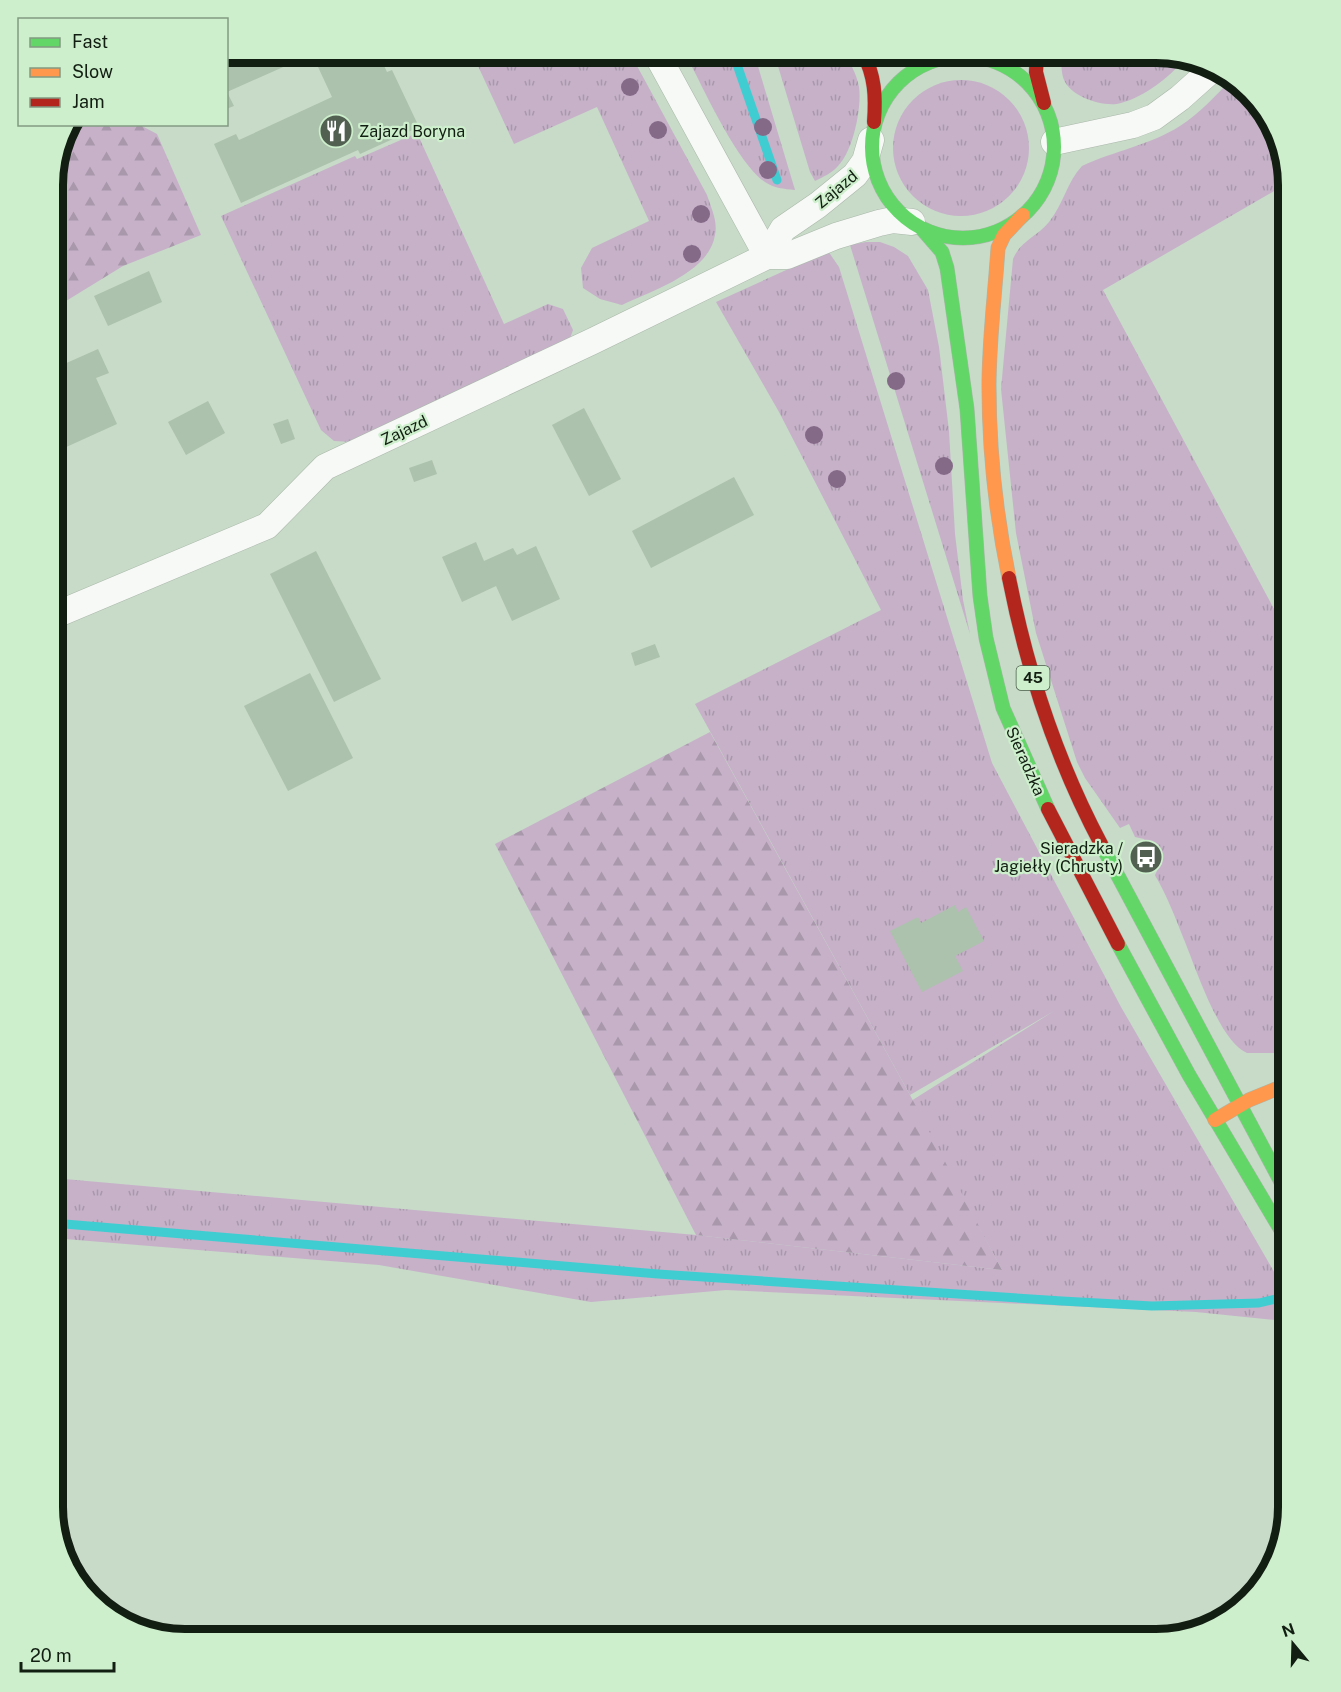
<svg xmlns="http://www.w3.org/2000/svg" width="1341" height="1692" font-family="'Public Sans',sans-serif">
<style>
.grass{fill:url(#grass-tufts)}
.forest{fill:url(#forest-firs)}
.lines{fill:none;stroke-linecap:round;stroke-linejoin:round}
.stream{stroke:#40cdd2;stroke-width:9}
.building{fill:#acc2ac}
.street-casing{stroke:#aab8aa;stroke-width:27}
.fast-casing{stroke:#aab8aa;stroke-width:15}
.slow-casing{stroke:#aab8aa;stroke-width:15}
.jam-casing{stroke:#aab8aa;stroke-width:15}
.street{stroke:#f7f9f7;stroke-width:26}
.fast{stroke:#63d668;stroke-width:14}
.slow{stroke:#ff974d;stroke-width:14}
.jam{stroke:#b3261e;stroke-width:14}
.tree{fill:#856a88}
.labels{text-anchor:middle;stroke-width:4.5;stroke-linejoin:round;paint-order:stroke}
.shield{fill:#cdefcc;stroke:#4a5d4a;stroke-width:1.5}
.shield-label{font-size:15px;font-weight:bold;fill:#121e12}
.poi-label{font-size:16px;fill:#121e12;stroke:#cdefcc;text-anchor:start}
.street-label{font-size:16px;fill:#121e12;stroke:#cdefcc}
.rim{fill:none;stroke:#121e12;stroke-width:8}
</style>
<defs>
<pattern id="grass-tufts" width="24" height="20" patternUnits="userSpaceOnUse" patternTransform="scale(1.5)"><rect width="24" height="20" fill="#c6b1c9"/><path d="M3 7l-1-3M5 7V3M7 7l1-3M15 17l-1-3M17 17v-4M19 17l1-3" fill="none" stroke="#a998ac"/></pattern>
<pattern id="forest-firs" width="22" height="20" patternUnits="userSpaceOnUse" patternTransform="scale(1.5)"><rect width="22" height="20" fill="#c6b1c9"/><path d="M5 1l3.5 6h-7zM16 11l3.5 6h-7z" fill="#a998ac"/></pattern>
</defs>
<rect width="100%" height="100%" fill="#c8dac8"/>
<g class="grass">
<path d="M472 53H630L707 195C711 208 718 221 715 235 709 273 651 291 622 305L600 299 583 288 581 268 592 248 649 221 597 107 514 144Z"/>
<path d="M685 53H754L795 190C784 189 774 188 765 182 736 162 702 85 685 53Z"/>
<path d="M774 53H845C850 63 857 75 859 87 862 108 853 151 838 166 832 173 823 177 815 181L810 172Z"/>
<path d="M1062 53H1165L1185 59C1168 78 1146 96 1121 103 1105 108 1071 97 1064 80 1061 72 1061 62 1062 53Z"/>
<path d="M1232 79 1258 104 1275 140 1288 183 1103 290 1288 635V1053H1247C1220 1042 1196 969 1185 942 1176 919 1167 896 1155 875L1159 867 1144 839 1135 837 1129 824 1120 828 1085 778 1077 762 1036 633 1016 533 1001 389 1013 259C1021 240 1037 237 1049 222 1063 205 1067 182 1082 166 1114 151 1150 145 1180 126 1200 113 1216 95 1232 79Z"/>
<circle cx="961" cy="148" r="68"/>
<polygon points="417,133 504,324 548,304 563,309 573,330 569,341 353,442 334,441 321,430 221,216 355,156 357,159"/>
<polygon points="866,242 880,242 894,247 908,256 928,290 939,347 949,431 955,534 963,600 970,634 850,245"/>
<polygon points="828,251 839,267 992,763 1121,1007 1288,1296 1288,1344 1275,1320 1196,1312 726,1290 591,1302 379,1265 53,1238 53,1178 696,1235 1002,1270 911,1101 1054,1011 910,1095 695,704 881,610 779,412 716,302"/>
</g>
<g class="forest">
<polygon points="67,125 140,125 157,134 201,235 123,266 53,309 53,176"/>
<polygon points="710,732 910,1095 1002,1270 696,1235 495,844"/>
</g>
<g class="lines">
<g class="stream">
<polyline points="733,53 777,180"/>
<polyline points="53,1223 658,1274 1062,1301 1152,1306 1259,1303 1288,1296"/>
<polyline points="1281,1297 1288,1318"/>
</g>
</g>
<g class="building">
<polygon points="226,53 306,53 308,56 227,92 234,106 226,109"/>
<polygon points="314,53 378,53 387,72 392,70 419,127 360,154 358,150 241,203 214,144 236,134 239,140 332,97 312,54"/>
<polygon points="149,271 162,302 108,326 94,296"/>
<polygon points="98,349 109,373 96,378 117,424 53,453 53,369"/>
<polygon points="208,401 225,433 186,455 168,422"/>
<polygon points="584,408 621,479 589,496 552,425"/>
<polygon points="288,419 295,439 281,444 273,424"/>
<polygon points="432,460 437,474 414,482 409,468"/>
<polygon points="734,477 754,515 651,568 632,531"/>
<polygon points="476,542 484,561 513,548 517,555 536,546 560,599 512,621 496,586 462,602 442,557"/>
<polygon points="316,551 381,679 334,702 270,574"/>
<polygon points="655,644 660,657 635,666 631,653"/>
<polygon points="310,673 353,758 288,791 244,706"/>
<polygon points="955,905 958,912 966,907 984,941 955,956 963,971 922,992 890,931 918,917 921,923"/>
</g>
<g class="lines">
<g class="street-casing">
<g id="street">
<polyline points="656,53 767,256"/>
<polyline points="1054,142 1133,125 1154,117 1180,98 1208,73 1212,67"/>
<polyline points="767,256 783,229 818,205 855,175 865,161 871,140"/>
<polyline points="53,616 267,526 325,467 593,341 767,256 787,256 836,236 879,223 893,220 912,222"/>
</g>
</g>
<g class="fast-casing">
<g id="fast">
<circle cx="963" cy="147" r="91"/>
<polyline points="922,229 942,252 947,268 967,409 980,596 986,638 1003,708 1048,809"/>
<polyline points="1101,844 1288,1195"/>
<polyline points="1118,944 1189,1075 1288,1242"/>
</g>
</g>
<g class="slow-casing">
<g id="slow">
<path d="M1009 578C996 515 989 450 989 386 989 340 995 294 998 248L1004 235 1023 215"/>
<polyline points="1215,1120 1249,1100 1288,1084"/>
</g>
</g>
<g class="jam-casing">
<g id="jam">
<path d="M863 53C875 76 876 97 874 122"/>
<polyline points="1037,53 1036,72 1044,103"/>
<path d="M1009 578C1027 670 1057 761 1101 844"/>
<polyline points="1048,809 1118,944"/>
</g>
</g>
<use href="#street" class="street"/>
<use href="#fast" class="fast"/>
<use href="#slow" class="slow"/>
<use href="#jam" class="jam"/>
</g>
<g class="tree">
<circle cx="630" cy="87" r="9"/>
<circle cx="763" cy="127" r="9"/>
<circle cx="658" cy="130" r="9"/>
<circle cx="768" cy="170" r="9"/>
<circle cx="701" cy="214" r="9"/>
<circle cx="692" cy="254" r="9"/>
<circle cx="896" cy="381" r="9"/>
<circle cx="814" cy="435" r="9"/>
<circle cx="944" cy="466" r="9"/>
<circle cx="837" cy="479" r="9"/>
</g>
<defs>
<g id="restaurant-disc" transform="scale(1.725)"><circle r="9.5" fill="#526052" stroke="#cdefcc"/><path d="M-5-6h1v4h1v-4h1v4h1v-4h1v5L-1.5 .5V6h-2V.5L-5-1ZM5-6V6H3V1.5H1.5Q1.5-4 5-6Z" fill="#fff"/></g>
<g id="bus-disc" transform="scale(1.725)"><circle r="9.5" fill="#526052" stroke="#cdefcc"/><path d="M-5-6H5V4H4V6H2V4H-2V6H-4V4H-5ZM-3.5-4V0h7V-4ZM-3.5 1.2v1.5H-2V1.2ZM2 1.2v1.5H3.5V1.2Z" fill="#fff"/></g>
</defs>
<g fill-rule="evenodd">
<use href="#restaurant-disc" x="336" y="131"/>
<use href="#bus-disc" x="1146" y="857"/>
</g>
<g class="labels">
<rect class="shield" x="1016.5" y="666" width="33" height="24" rx="4.5"/>
<g class="shield-label">
<text x="1033" y="683">45</text>
</g>
<g class="poi-label">
<text x="359" y="137">Zajazd Boryna</text>
<text x="1123" y="854" text-anchor="end">Sieradzka /<tspan x="1123" dy="18">Jagiełły (Chrusty)</tspan></text>
</g>
<g class="street-label">
<text transform="translate(836 189) rotate(-40)" y="6">Zajazd</text>
<text transform="translate(404 430) rotate(-25)" y="6">Zajazd</text>
<text transform="translate(1026 761) rotate(66)" y="6">Sieradzka</text>
</g>
</g>
<path d="M0 0H1341V1692H0ZM185 63H1156A122 122 0 0 1 1278 185V1507A122 122 0 0 1 1156 1629H185A122 122 0 0 1 63 1507V185A122 122 0 0 1 185 63Z" fill="#cdefcc" fill-rule="evenodd"/>
<path class="rim" d="M185 63H1156A122 122 0 0 1 1278 185V1507A122 122 0 0 1 1156 1629H185A122 122 0 0 1 63 1507V185A122 122 0 0 1 185 63Z"/>
<rect x="18" y="18" width="210" height="108" fill="#cdefcc" stroke="#829b82" stroke-width="1.5"/>
<rect x="30" y="38" width="30" height="9" fill="#63d668" stroke="#829b82" stroke-width="1.5"/>
<text x="72" y="48" font-size="18" fill="#121e12">Fast</text>
<rect x="30" y="68" width="30" height="9" fill="#ff974d" stroke="#829b82" stroke-width="1.5"/>
<text x="72" y="78" font-size="18" fill="#121e12">Slow</text>
<rect x="30" y="98" width="30" height="9" fill="#b3261e" stroke="#829b82" stroke-width="1.5"/>
<text x="72" y="108" font-size="18" fill="#121e12">Jam</text>
<g transform="translate(1293 1644) rotate(341)" stroke="#cdefcc" stroke-width="4.5" paint-order="stroke">
<path d="M0-4.5L10 22L0 15L-10 22Z" fill="#121e12"/>
<text y="-9" font-size="16" font-weight="bold" text-anchor="middle" fill="#121e12">N</text>
</g>
<path d="M21 1662v9h93v-9" fill="none" stroke="#121e12" stroke-width="3"/>
<text x="30" y="1662" font-size="18" fill="#121e12" stroke="#cdefcc" stroke-width="4.5" paint-order="stroke">20 m</text>
</svg>
